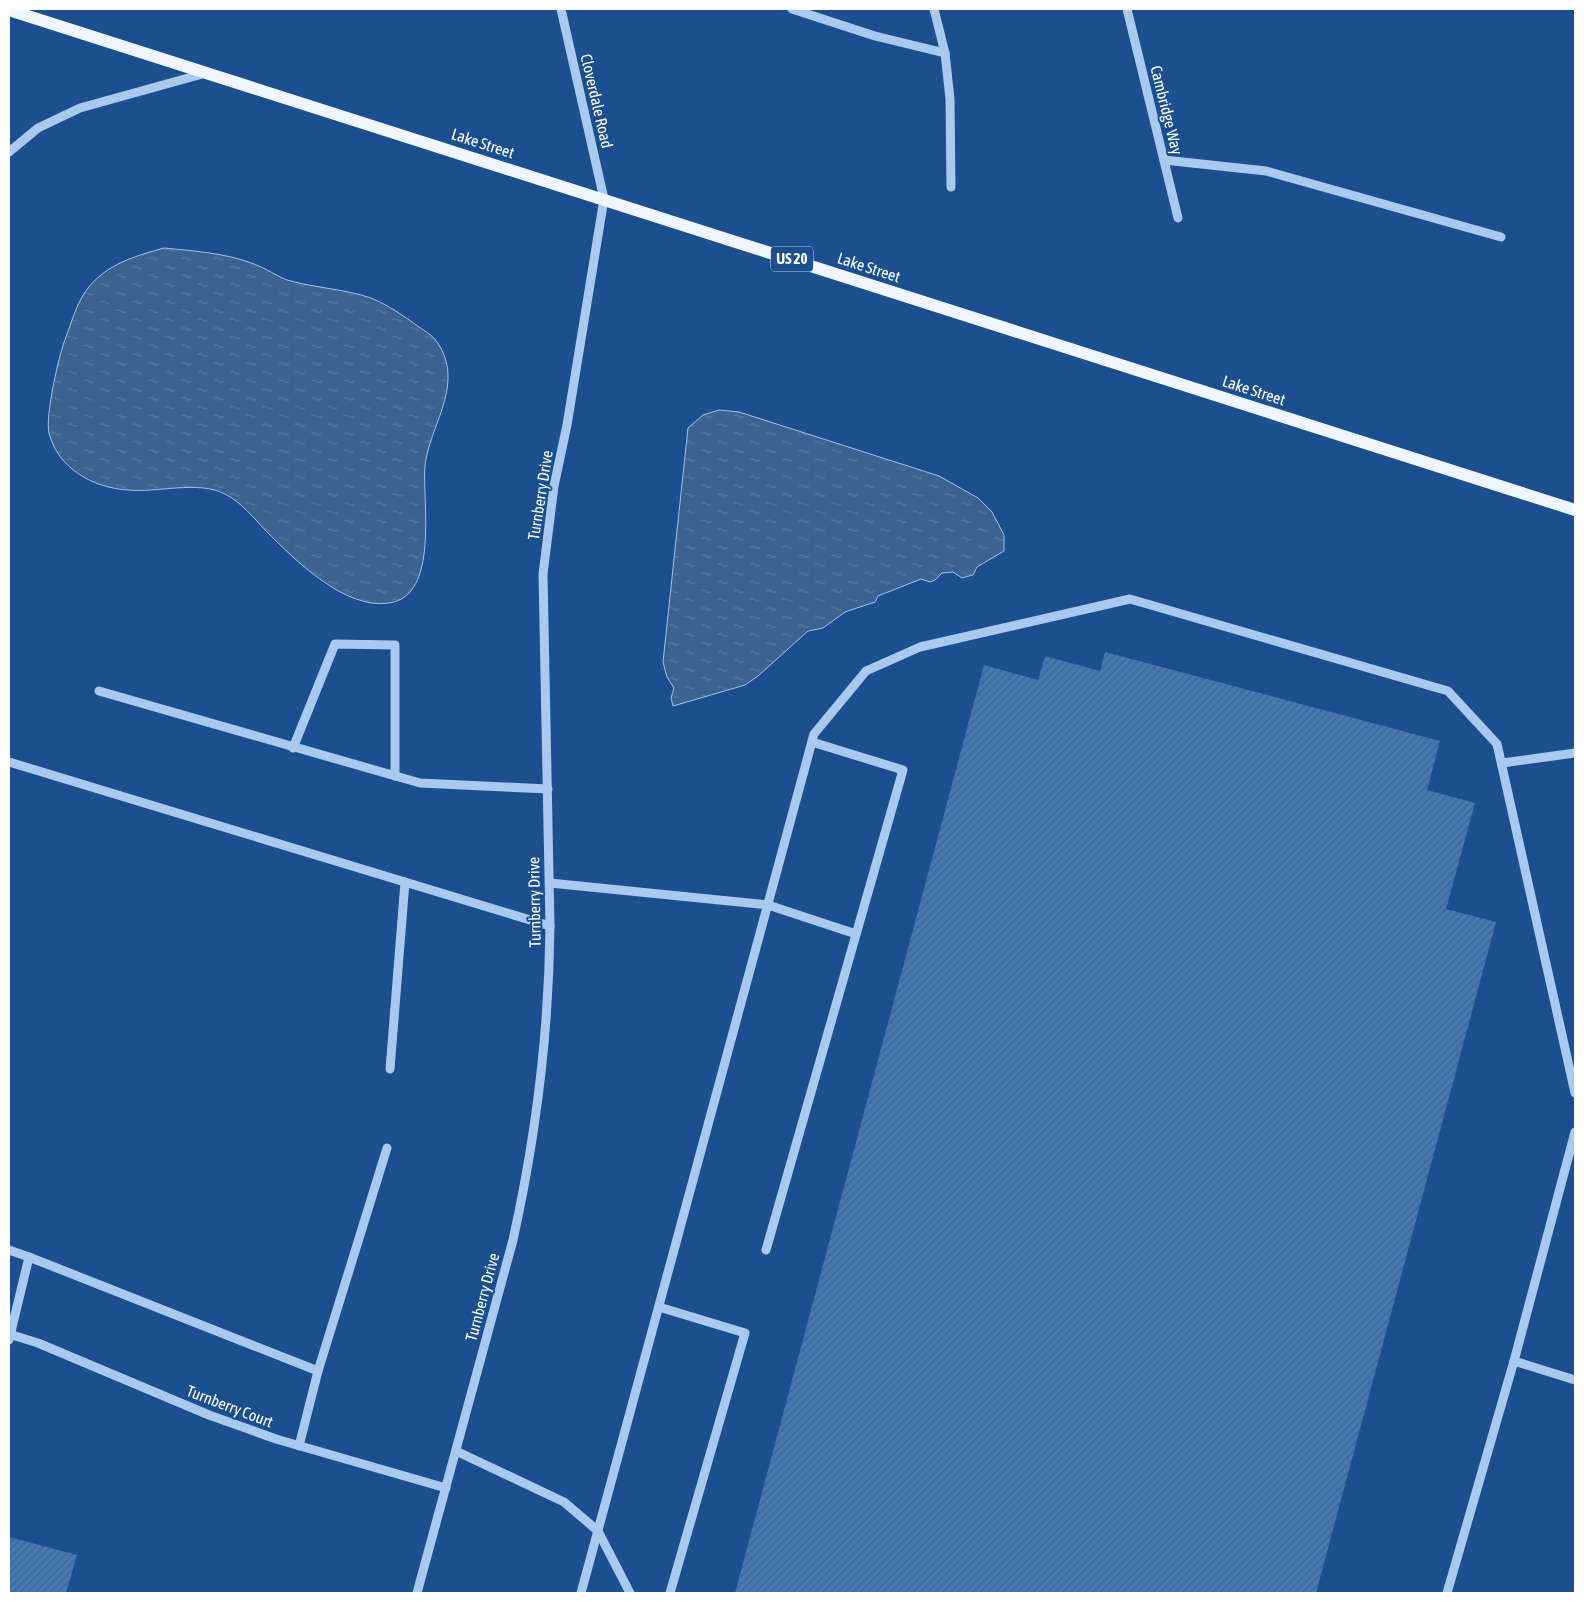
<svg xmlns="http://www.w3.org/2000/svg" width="1584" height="1602" font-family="'Asap Condensed',sans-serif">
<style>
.water{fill:url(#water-ripples);stroke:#9cc4f0}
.building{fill:url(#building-hatch)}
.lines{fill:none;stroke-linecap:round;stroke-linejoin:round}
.minor{stroke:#a9c9ee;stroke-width:9}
.major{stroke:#f0f6ff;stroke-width:12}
.labels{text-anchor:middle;stroke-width:4;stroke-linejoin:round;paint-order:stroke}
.shield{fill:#1b4f8f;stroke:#bbcadd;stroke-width:1}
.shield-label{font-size:15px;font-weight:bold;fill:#fff}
.street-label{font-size:16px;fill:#fff;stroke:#1b4f8f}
</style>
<defs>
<pattern id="water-ripples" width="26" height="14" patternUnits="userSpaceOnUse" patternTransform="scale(1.25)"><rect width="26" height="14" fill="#3c6290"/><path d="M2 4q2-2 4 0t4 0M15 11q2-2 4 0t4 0" fill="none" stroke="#597aa1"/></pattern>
<pattern id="building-hatch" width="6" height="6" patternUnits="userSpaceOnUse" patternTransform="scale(1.25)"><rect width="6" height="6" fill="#4478b7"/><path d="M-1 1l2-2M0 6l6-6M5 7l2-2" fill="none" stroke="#486282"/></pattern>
</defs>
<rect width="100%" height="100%" fill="#1b4f8f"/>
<g class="water">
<path d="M164 248C194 251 226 253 254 264 266 268 276 276 287 280 315 288 345 289 371 298 388 305 404 316 419 327 425 331 433 336 437 342 466 384 429 426 425 466 422 500 440 596 389 603 345 610 295 560 266 531 254 518 241 502 225 494 198 480 157 493 128 490 94 488 58 469 49 433 45 416 59 354 66 337 71 324 75 309 82 297 100 266 132 257 164 248Z"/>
<polygon points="719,410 739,412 939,476 978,498 992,512 1004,535 1004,551 977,567 973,575 962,578 953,572 942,573 935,580 930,582 921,579 878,596 875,602 845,612 823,628 808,631 758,676 745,685 673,706 671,698 674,688 667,677 663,662 688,428 703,415"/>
</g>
<g class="building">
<polygon points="1105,652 1440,741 1427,790 1475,803 1446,909 1496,922 1316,1593 735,1593 984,665 1038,680 1045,656 1100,671"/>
<polygon points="9,1537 77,1555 66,1593 9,1593"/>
</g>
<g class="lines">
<g class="minor">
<polyline points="792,9 875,36 945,53 934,9"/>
<polyline points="1127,9 1178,218"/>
<polyline points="945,53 950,99 951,187"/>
<polyline points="9,152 38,128 80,108 206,73"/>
<polyline points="1164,160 1266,171 1501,237"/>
<polyline points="99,691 420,783 548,789"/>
<polyline points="293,748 335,644 395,645 395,776"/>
<polyline points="9,762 550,926"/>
<polyline points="1502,763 1575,753"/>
<polyline points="550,883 768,905 856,934"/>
<polyline points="390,1069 405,882"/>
<polyline points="1575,1132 1514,1361 1575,1380"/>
<polyline points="9,1250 29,1257"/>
<polyline points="766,1250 903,770 812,742"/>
<polyline points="659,1307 745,1333 670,1593"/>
<polyline points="9,1334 38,1343 209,1415 276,1439 446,1488"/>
<polyline points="9,1340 29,1257 318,1371 299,1446"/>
<polyline points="318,1371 387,1148"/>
<polyline points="456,1451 564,1502 598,1531 630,1593"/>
<path d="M417 1593 513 1240C536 1136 549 1032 550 926L543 574 554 486 567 425 604 199 561 9"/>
<polyline points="581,1593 814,734 866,671 920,647 1130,599 1448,691 1497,744 1575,1093"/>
<polyline points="1447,1593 1514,1361"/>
</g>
<polyline class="major" points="9,10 1575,510"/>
</g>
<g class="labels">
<rect class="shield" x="771" y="246.5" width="42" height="25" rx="4"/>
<g class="shield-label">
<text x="792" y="264">US 20</text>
</g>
<g class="street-label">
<text transform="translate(597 101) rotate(77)" y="6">Cloverdale Road</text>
<text transform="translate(1167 110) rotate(76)" y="6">Cambridge Way</text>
<text transform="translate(483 143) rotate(18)" y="6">Lake Street</text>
<text transform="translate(869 267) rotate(18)" y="6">Lake Street</text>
<text transform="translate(1254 390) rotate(18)" y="6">Lake Street</text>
<text transform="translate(540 495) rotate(-81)" y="6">Turnberry Drive</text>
<text transform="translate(534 902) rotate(-91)" y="6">Turnberry Drive</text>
<text transform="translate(482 1297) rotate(-75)" y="6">Turnberry Drive</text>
<text transform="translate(230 1406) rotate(21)" y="6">Turnberry Court</text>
</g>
</g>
<rect width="1584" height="1602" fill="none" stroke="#ffffff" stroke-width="20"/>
</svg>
